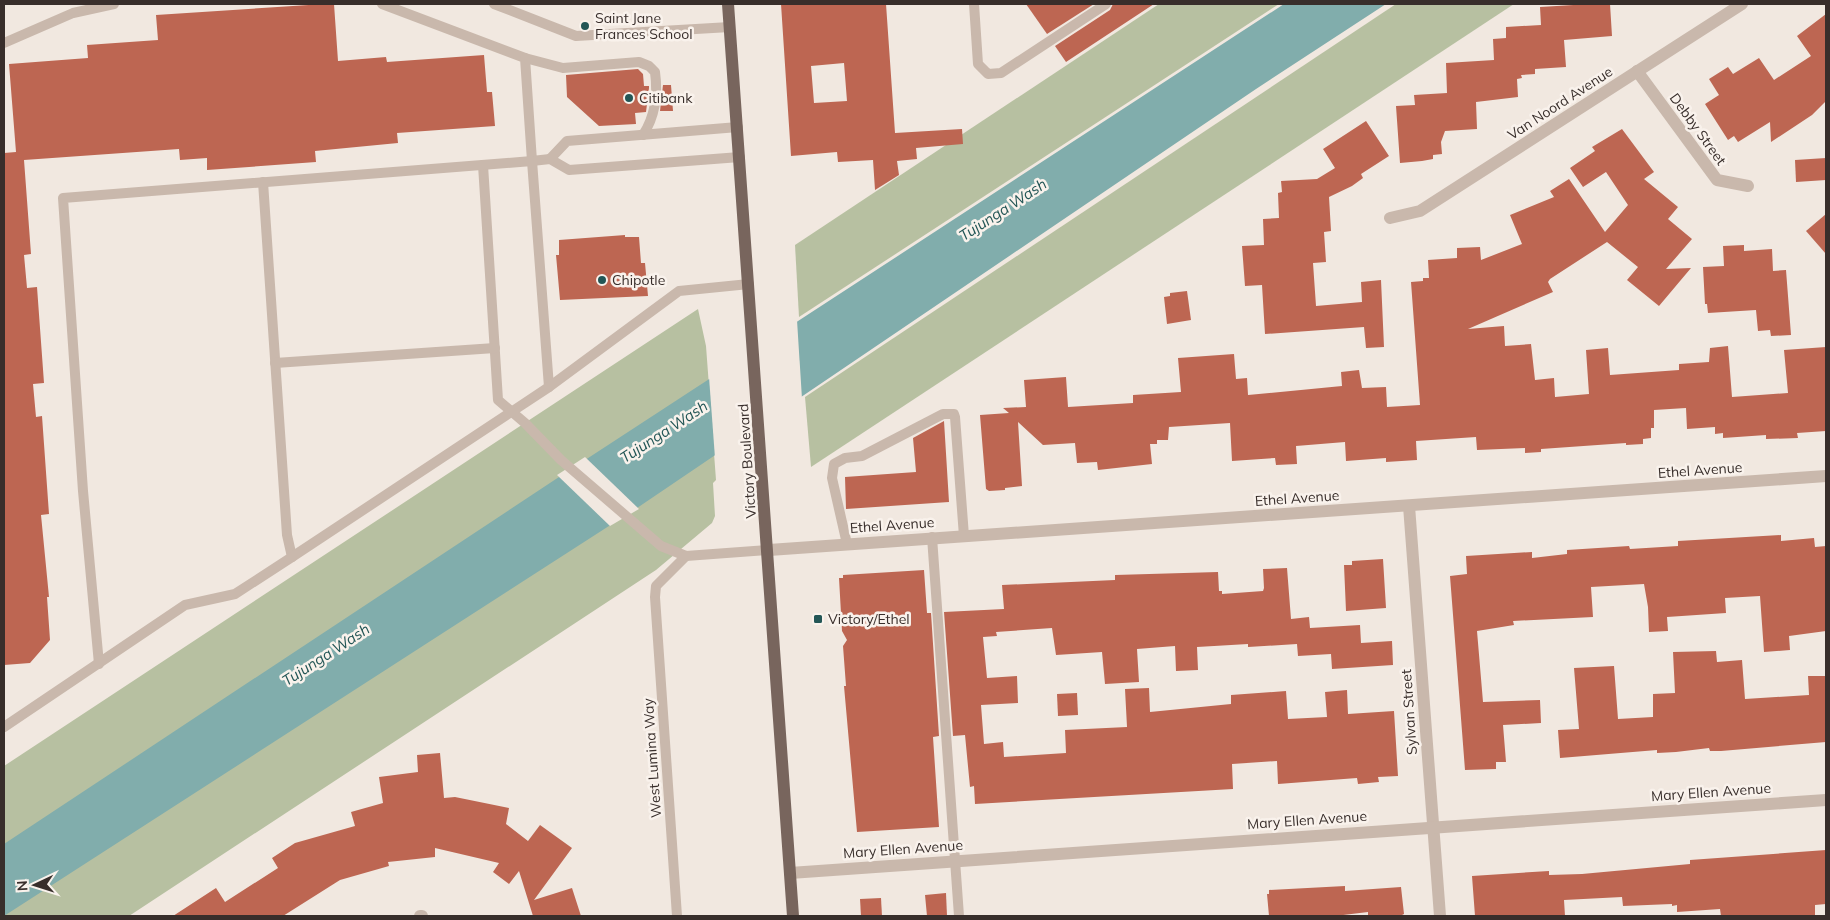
<svg xmlns="http://www.w3.org/2000/svg" width="1830" height="920" font-family="Mulish,sans-serif">
<style>
.green{fill:#b7c0a1}
.water{fill:#81adac}
.pier{fill:#f1e8e0}
.building{fill:#bd6652;fill-rule:evenodd}
.lines{fill:none;stroke-linecap:round;stroke-linejoin:round}
.lane{stroke:#c9b8ac;stroke-width:10}
.street{stroke:#c9b8ac;stroke-width:12}
.primary{stroke:#78655d;stroke-width:12}
.poi-dot{fill:#235656;stroke:#f9f2ec;stroke-width:2}
.labels{text-anchor:middle;stroke-width:5;stroke-linejoin:round;paint-order:stroke}
.poi-label{font-size:14px;fill:#382e2b;stroke:#f9f2ec;text-anchor:start}
.street-label{font-size:14px;fill:#382e2b;stroke:#f9f2ec}
.water-label{font-size:15px;font-style:italic;fill:#235656;stroke:#f9f2ec}
</style>
<rect width="100%" height="100%" fill="#f1e8e0"/>
<g class="green">
<polygon points="1159,4 1279,4 799,317 795,245"/>
<polygon points="1396,4 1514,4 811,467 805,397"/>
<polygon points="698,309 706,346 716,480 713,483 715,516 712,523 656,570 129,916 4,916 4,766"/>
</g>
<polygon class="water" points="1284,4 1386,4 1256,89 640,506 4,916 4,844 556,479"/>
<g class="pier">
<polygon points="797,320 802,399 715,458 709,377"/>
<polygon points="585,457 639,509 610,526 557,475"/>
</g>
<g class="building">
<polygon points="324,4 334,4 338,61 386,57 387,62 484,55 487,92 492,92 495,126 397,133 398,143 315,151 316,162 207,170 207,158 180,160 179,149 24,160 31,254 24,255 27,288 37,287 44,383 33,384 36,417 42,416 49,514 41,515 49,597 47,597 50,640 30,663 4,665 4,153 16,152 9,64 88,58 87,45 158,40 156,15"/>
<path d="M781 4H886L895 133 962 129 963 144 916 148 917 159 897 161 899 175 875 190 873 160 838 162 837 152 791 156ZM844 63 847 101 814 103 811 66Z"/>
<polygon points="1026,4 1094,4 1047,34"/>
<polygon points="1113,4 1154,4 1066,62 1055,46 1110,10"/>
<polygon points="1590,4 1610,4 1612,36 1564,40 1566,67 1535,69 1535,74 1521,75 1522,78 1517,79 1518,97 1476,102 1477,129 1445,131 1441,142 1442,154 1433,155 1433,159 1422,161 1400,163 1396,106 1415,105 1414,95 1447,93 1446,63 1494,60 1493,39 1506,38 1506,27 1541,25 1540,7"/>
<polygon points="1826,14 1826,101 1812,115 1771,142 1770,122 1738,142 1734,136 1728,140 1705,104 1719,95 1709,79 1728,67 1733,74 1759,58 1774,80 1811,56 1797,36"/>
<polygon points="638,69 643,74 644,86 649,86 649,88 646,112 635,113 636,124 599,126 567,97 566,75"/>
<polygon points="663,85 671,85 673,111 660,111"/>
<polygon points="1366,121 1389,156 1361,174 1363,178 1352,186 1329,197 1331,231 1324,232 1326,262 1313,263 1316,306 1362,302 1361,282 1381,280 1384,347 1366,348 1364,327 1265,334 1262,285 1245,286 1242,246 1264,245 1263,219 1279,218 1278,193 1282,192 1281,181 1317,179 1335,168 1323,149"/>
<polygon points="1622,129 1654,172 1644,179 1678,207 1668,219 1692,239 1666,269 1691,268 1659,306 1627,280 1638,267 1607,242 1550,279 1548,282 1553,292 1468,329 1504,326 1505,346 1531,344 1535,380 1554,378 1555,397 1589,394 1586,350 1608,348 1610,375 1679,370 1679,364 1709,362 1710,348 1728,346 1732,397 1788,393 1784,350 1826,347 1826,431 1797,433 1798,438 1766,439 1766,435 1723,438 1723,433 1715,434 1715,427 1687,429 1686,408 1654,410 1654,428 1651,428 1651,438 1643,439 1643,444 1626,445 1626,443 1541,449 1541,452 1525,453 1525,448 1477,450 1476,437 1416,441 1417,460 1386,462 1386,458 1346,461 1345,442 1296,446 1297,464 1276,465 1275,458 1232,461 1230,423 1169,427 1168,440 1157,440 1157,444 1150,444 1152,464 1098,470 1097,462 1077,463 1075,443 1043,445 1018,422 1022,486 1005,488 1005,490 989,491 986,489 980,415 1009,413 1003,408 1026,407 1024,380 1066,377 1068,407 1133,403 1133,395 1181,392 1178,358 1234,354 1236,379 1247,378 1248,395 1342,386 1341,372 1359,370 1362,388 1386,387 1387,407 1420,405 1411,282 1423,281 1423,278 1429,278 1428,260 1457,258 1457,248 1480,247 1481,260 1522,244 1510,215 1554,197 1550,191 1569,179 1605,232 1628,205 1606,172 1583,187 1570,168 1595,151 1592,147"/>
<polygon points="1826,158 1826,180 1796,182 1795,160"/>
<polygon points="1826,214 1826,254 1806,231"/>
<polygon points="625,235 625,237 639,237 641,263 645,263 648,296 560,300 556,255 559,255 559,240"/>
<polygon points="1744,245 1744,251 1772,249 1773,271 1786,270 1791,335 1771,336 1770,330 1758,331 1756,310 1708,313 1707,304 1705,304 1703,267 1724,266 1723,246"/>
<polygon points="1187,291 1191,320 1167,324 1164,297 1170,296 1170,293"/>
<polygon points="944,421 949,502 846,509 845,477 916,472 913,438"/>
<polygon points="1781,535 1781,541 1814,538 1815,547 1826,546 1826,631 1789,636 1790,650 1764,652 1760,596 1725,598 1726,613 1667,617 1668,631 1649,632 1648,607 1644,584 1591,587 1593,617 1513,621 1514,625 1477,631 1483,702 1540,700 1541,723 1503,725 1506,762 1496,762 1496,769 1465,770 1450,576 1467,574 1466,556 1532,552 1532,558 1567,554 1567,550 1629,546 1630,549 1678,546 1678,541"/>
<polygon points="1383,559 1386,608 1346,611 1344,565 1352,565 1352,561"/>
<polygon points="1287,568 1291,619 1309,617 1310,628 1360,625 1361,643 1392,641 1393,665 1332,669 1331,654 1298,656 1297,644 1248,647 1248,644 1197,647 1198,670 1176,671 1175,646 1137,649 1139,682 1105,684 1102,652 1056,655 1052,628 996,632 997,636 983,637 987,678 1017,676 1018,703 981,705 984,744 1003,742 1004,757 1066,753 1065,730 1127,727 1125,689 1149,688 1150,712 1231,704 1231,695 1286,691 1288,719 1327,717 1325,692 1347,690 1348,714 1394,711 1398,776 1378,777 1379,782 1358,784 1357,778 1278,784 1277,761 1232,764 1233,789 975,804 974,786 970,787 965,735 953,736 944,612 1004,609 1002,585 1115,580 1115,575 1218,572 1219,591 1222,591 1222,594 1263,591 1264,588 1263,569"/>
<polygon points="924,570 927,613 931,613 939,736 933,737 939,827 857,832 844,686 846,686 843,646 847,640 842,631 839,578 843,578 843,575"/>
<polygon points="1716,651 1717,662 1742,660 1745,699 1809,695 1808,676 1826,676 1826,742 1721,751 1710,751 1709,748 1676,752 1657,753 1657,750 1560,758 1558,730 1579,729 1574,668 1614,666 1618,719 1653,717 1653,694 1675,693 1673,652"/>
<polygon points="1077,693 1078,715 1058,716 1057,694"/>
<polygon points="440,753 444,798 455,797 509,808 506,824 528,841 540,825 572,848 534,900 572,888 581,916 533,916 519,871 509,884 493,872 499,863 435,848 435,857 388,862 389,866 340,880 283,916 173,916 216,888 225,902 278,868 272,858 295,843 355,826 351,812 383,803 379,777 418,772 417,755"/>
<polygon points="1826,850 1826,904 1815,905 1815,916 1721,916 1720,909 1677,912 1677,905 1672,906 1672,904 1623,906 1622,897 1564,900 1565,916 1475,916 1472,876 1549,871 1549,875 1582,874 1690,864 1690,860"/>
<polygon points="1345,886 1345,891 1401,887 1404,914 1400,916 1368,916 1368,912 1335,916 1269,916 1267,894 1269,894 1269,890"/>
<polygon points="946,893 947,916 927,916 925,895"/>
<polygon points="881,898 882,916 861,916 860,899"/>
</g>
<g class="lines">
<g class="lane">
<polyline points="382,4 525,58 532,161 550,159 569,170 740,157"/>
<polyline points="494,4 576,36 730,27"/>
<polyline points="974,4 978,64 988,74 1001,73 1106,4"/>
<polyline points="4,43 73,13 114,4"/>
<path d="M525 58 563 68 639 62 649 66 655 72C658 94 656 115 643 135"/>
<polyline points="550,159 567,141 738,127"/>
<polyline points="483,165 498,400 525,423 561,460 661,546 686,556 769,550"/>
<polyline points="263,182 287,535 292,557"/>
<polyline points="275,363 495,348"/>
<polyline points="932,537 959,916"/>
<polyline points="847,544 832,478 834,464 845,458 862,456 943,414 954,414 955,417 964,536"/>
<polyline points="99,664 83,491 63,198 532,161 549,387"/>
<polyline points="4,727 185,605 235,594 292,557 549,387 679,291 749,284"/>
<polyline points="677,916 655,597 656,586 686,556"/>
</g>
<g class="street">
<polyline points="1637,71 1717,180 1748,186"/>
<polyline points="1390,218 1420,211 1742,4"/>
<polyline points="1409,506 1440,916"/>
<polyline points="769,550 1826,476"/>
<polyline points="790,873 1826,800"/>
<polyline points="420,916 422,916"/>
</g>
<polyline class="primary" points="728,4 793,916"/>
</g>
<g class="poi-dot">
<circle cx="585" cy="26" r="5"/>
<circle cx="629" cy="98" r="5"/>
<circle cx="602" cy="280" r="5"/>
<rect x="813" y="614" width="10" height="10" rx="2.5"/>
</g>
<g class="labels">
<g class="poi-label">
<text x="595" y="23">Saint Jane<tspan x="595" dy="16">Frances School</tspan></text>
<text x="639" y="103">Citibank</text>
<text x="612" y="285">Chipotle</text>
<text x="828" y="624">Victory/Ethel</text>
</g>
<g class="street-label">
<text transform="translate(1560 103) rotate(-33)" y="5">Van Noord Avenue</text>
<text transform="translate(1698 129) rotate(54)" y="5">Debby Street</text>
<text transform="translate(747 461) rotate(-94)" y="5">Victory Boulevard</text>
<text transform="translate(1700 470) rotate(-4)" y="5">Ethel Avenue</text>
<text transform="translate(1297 498) rotate(-4)" y="5">Ethel Avenue</text>
<text transform="translate(892 525) rotate(-4)" y="5">Ethel Avenue</text>
<text transform="translate(1409 712) rotate(-94)" y="5">Sylvan Street</text>
<text transform="translate(652 758) rotate(-94)" y="5">West Lumina Way</text>
<text transform="translate(1711 792) rotate(-4)" y="5">Mary Ellen Avenue</text>
<text transform="translate(1307 820) rotate(-4)" y="5">Mary Ellen Avenue</text>
<text transform="translate(903 849) rotate(-4)" y="5">Mary Ellen Avenue</text>
</g>
<g class="water-label">
<text transform="translate(1003 210) rotate(-33)" y="5">Tujunga Wash</text>
<text transform="translate(664 432) rotate(-33)" y="5">Tujunga Wash</text>
<text transform="translate(326 655) rotate(-33)" y="5">Tujunga Wash</text>
</g>
</g>
<rect width="1830" height="920" fill="none" stroke="#382e2b" stroke-width="10"/>
<g transform="translate(35 885) rotate(266)" stroke="#f9f2ec" stroke-width="4" paint-order="stroke">
<path d="M0-4L9 19L0 12L-9 19Z" fill="#382e2b"/>
<text y="-8" font-size="14" font-weight="bold" text-anchor="middle" fill="#382e2b">N</text>
</g>
</svg>
